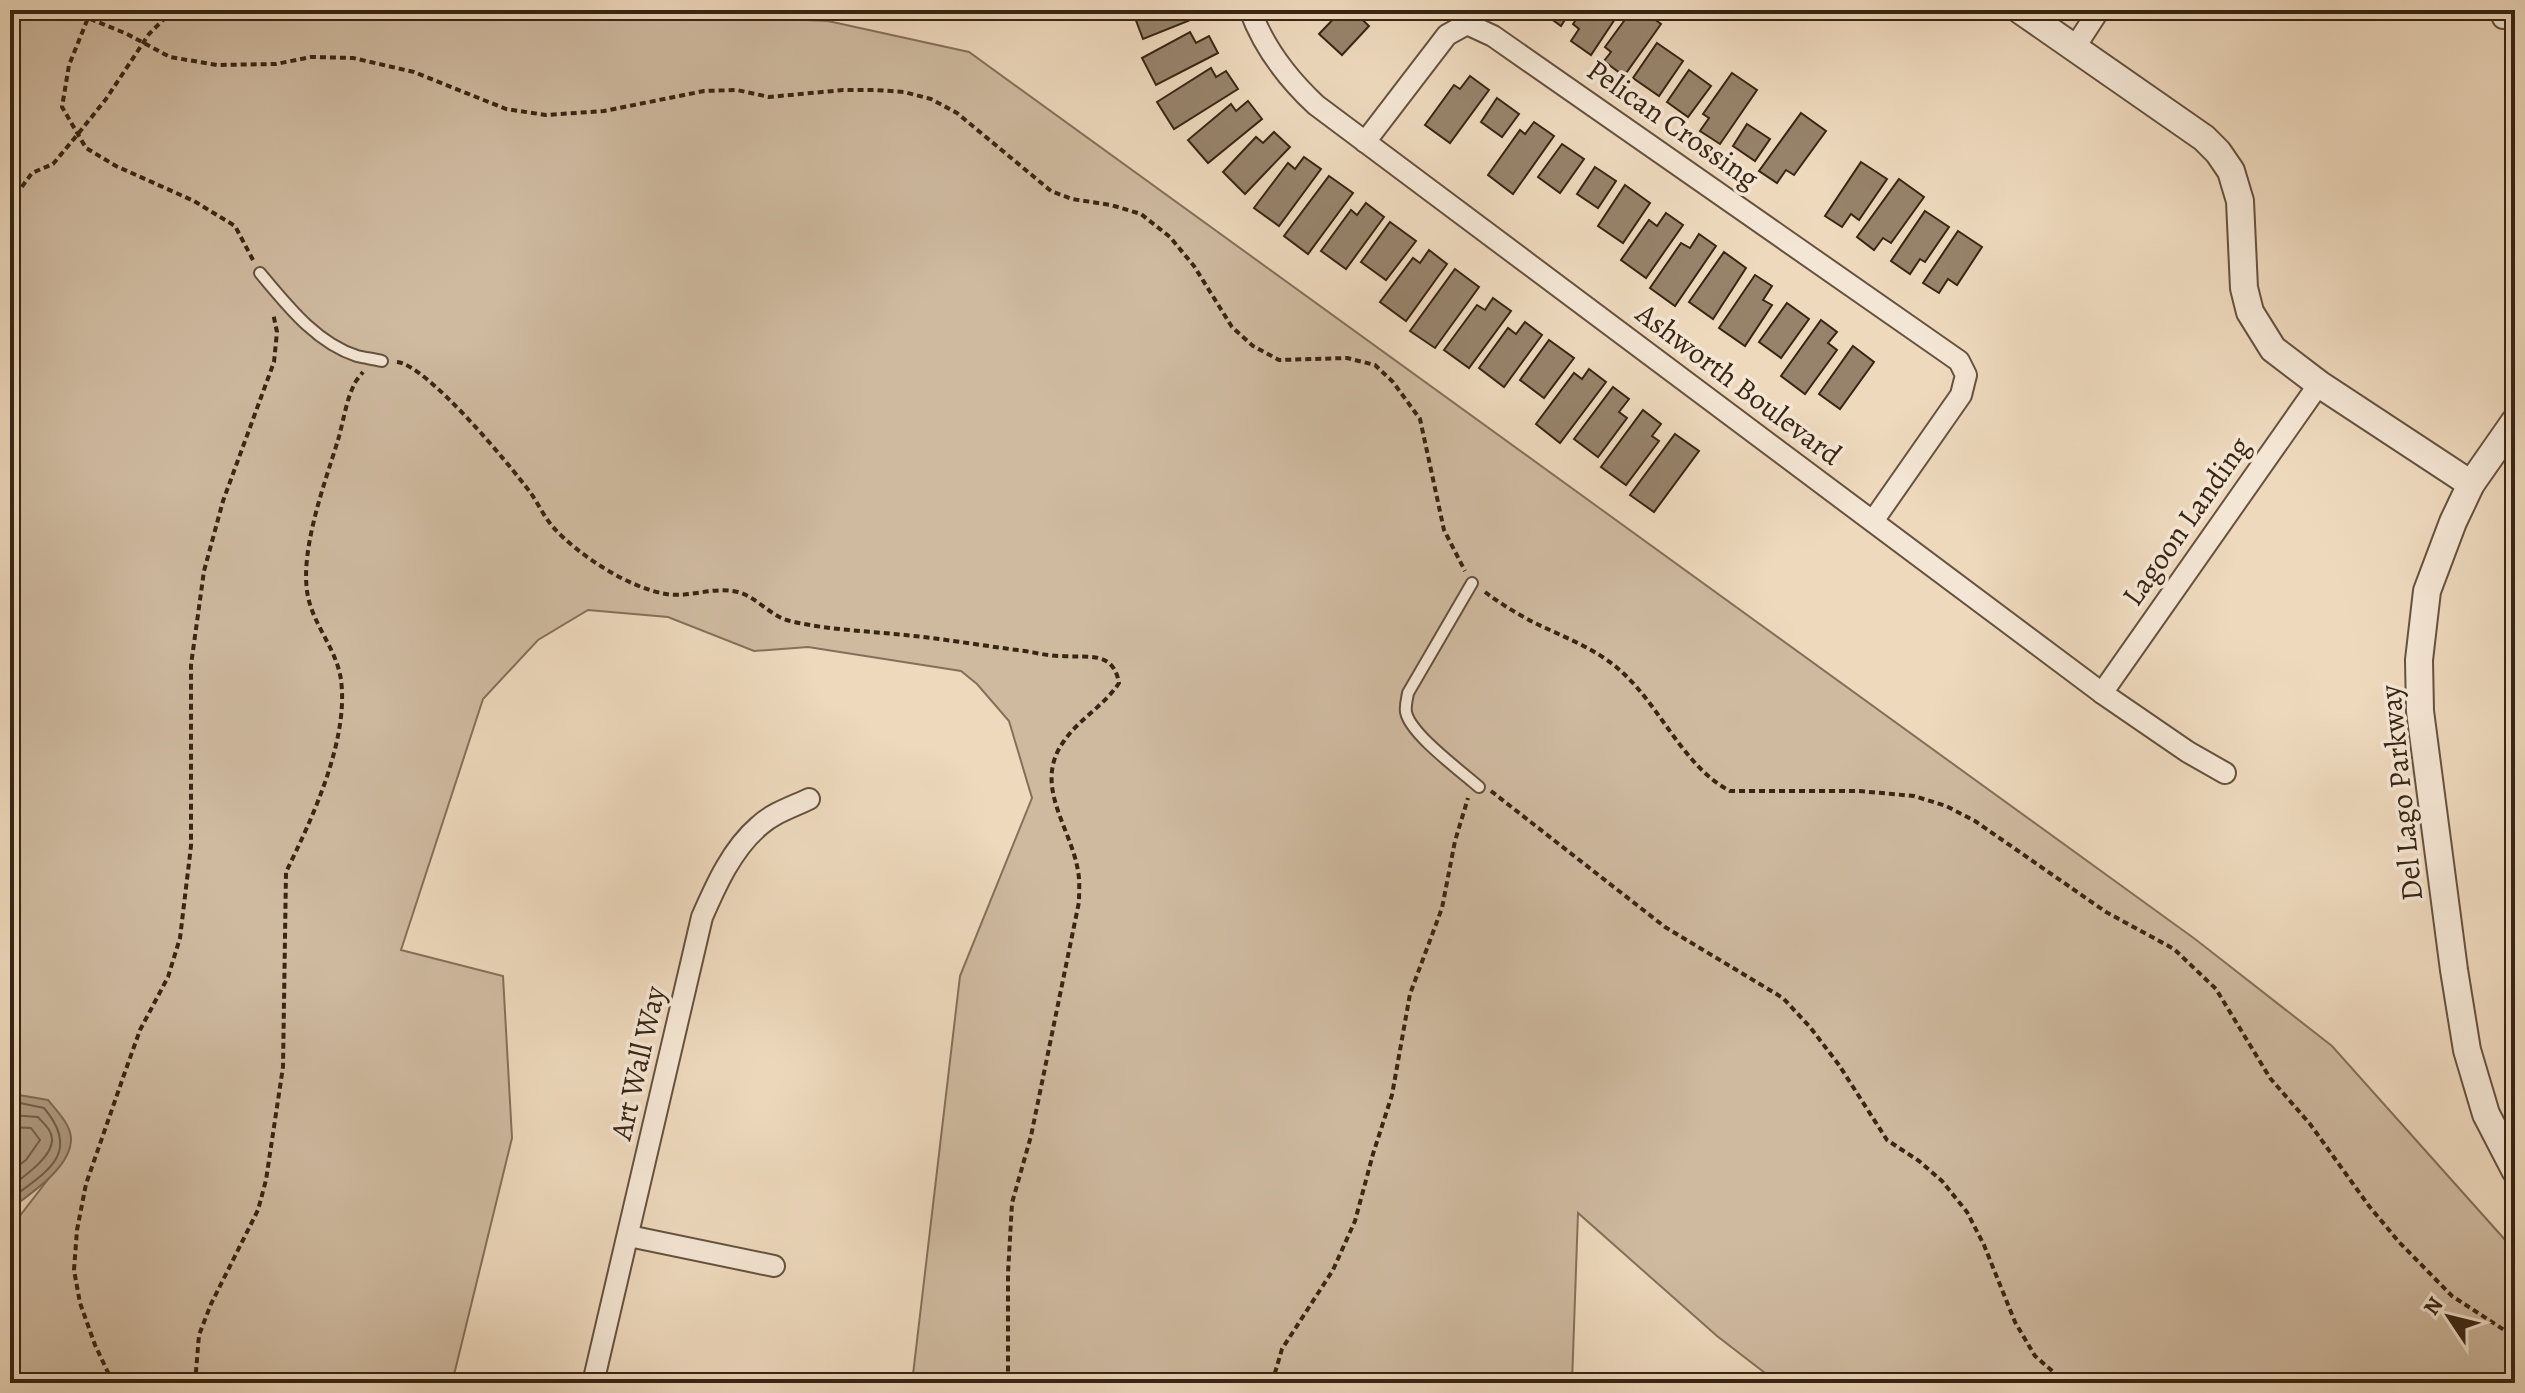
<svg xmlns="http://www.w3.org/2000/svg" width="2525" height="1393" font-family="Alegreya,serif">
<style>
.green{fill:#cfbaa0;stroke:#84705a;stroke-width:2}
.water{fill:#b09c83;stroke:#806c56;stroke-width:2}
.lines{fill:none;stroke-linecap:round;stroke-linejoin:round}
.shore{stroke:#74604b;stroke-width:2}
.building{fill:#97836b;stroke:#382513;stroke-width:2}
.service-casing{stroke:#66523e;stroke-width:14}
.minor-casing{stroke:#66523e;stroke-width:24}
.tertiary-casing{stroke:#66523e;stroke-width:30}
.path{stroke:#382513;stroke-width:4;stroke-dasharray:6 4;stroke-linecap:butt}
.service{stroke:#f4e6d4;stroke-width:10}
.minor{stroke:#f4e6d4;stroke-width:20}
.tertiary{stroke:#f4e6d4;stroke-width:26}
.labels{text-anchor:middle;stroke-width:7;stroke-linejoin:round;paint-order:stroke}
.street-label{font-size:30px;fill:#382513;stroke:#f4e6d4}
</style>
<rect width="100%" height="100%" fill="#eed9bd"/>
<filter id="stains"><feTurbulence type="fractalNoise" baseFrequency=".0025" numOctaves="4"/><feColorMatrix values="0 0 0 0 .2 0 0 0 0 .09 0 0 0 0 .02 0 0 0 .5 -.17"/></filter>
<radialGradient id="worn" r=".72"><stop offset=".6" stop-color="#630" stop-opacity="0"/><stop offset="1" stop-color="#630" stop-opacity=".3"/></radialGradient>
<polygon class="green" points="10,10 593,10 828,21 969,52 2195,939 2332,1046 2515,1251 2515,1383 1778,1383 1717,1336 1578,1213 1572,1383 912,1383 960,976 1032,798 1009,721 977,684 961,671 808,647 754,651 668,617 588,610 538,640 483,699 401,950 503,976 512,1138 452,1383 10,1383 10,1235 19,1217 66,1156 19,1095 10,1097"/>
<path class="water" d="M19 1095 48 1100C57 1111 70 1124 71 1138 72 1167 30 1194 10 1209V1097Z"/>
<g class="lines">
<g class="shore">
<path d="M10 1105 20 1103 44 1108C82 1153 47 1172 10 1199"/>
<path d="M10 1115 38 1117C43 1123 52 1130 52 1139 53 1157 23 1177 10 1187"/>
<polyline points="10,1127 31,1128 40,1140 26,1160 10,1172"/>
</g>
</g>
<g class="building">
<polygon points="1132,10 1201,10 1203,15 1143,39"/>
<polygon points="1342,10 1352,10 1369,26 1342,55 1319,34"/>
<polygon points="1539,10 1571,10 1561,26"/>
<polygon points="1583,10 1621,10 1591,55 1571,41 1579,29 1573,24"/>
<polygon points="1632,10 1642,10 1661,24 1624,76 1604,61 1611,52 1605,47"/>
<polygon points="1190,32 1196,43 1209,36 1218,53 1156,85 1142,58"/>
<polygon points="1657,43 1683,61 1659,96 1633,78"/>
<polygon points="1211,68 1216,77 1226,71 1238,89 1174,129 1157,102"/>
<polygon points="1689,70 1711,86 1688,117 1667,102"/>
<polygon points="1732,73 1757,90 1720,144 1700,131 1709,118 1703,114"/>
<polygon points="1470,76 1489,90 1450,143 1425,125 1454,85 1460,89"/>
<polygon points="1497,98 1519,114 1502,137 1481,122"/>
<polygon points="1248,101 1262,119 1208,163 1188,140 1231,104 1236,111"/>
<polygon points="1801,113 1826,131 1794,175 1786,170 1777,183 1759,171"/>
<polygon points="1534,122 1554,136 1513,194 1488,175 1520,130 1525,134"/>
<polygon points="1747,124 1770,139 1755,161 1733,146"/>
<polygon points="1274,132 1290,147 1245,194 1223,172 1256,137 1263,143"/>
<polygon points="1562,144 1584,159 1560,193 1538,177"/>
<polygon points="1304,157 1321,169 1279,226 1254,208 1288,163 1295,169"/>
<polygon points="1861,162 1887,179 1859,220 1851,214 1842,227 1825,216"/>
<polygon points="1595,167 1616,181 1598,208 1577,194"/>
<polygon points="1329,176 1353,193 1308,254 1284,236"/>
<polygon points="1899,179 1924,197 1891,243 1883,238 1874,250 1857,237"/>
<polygon points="1625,185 1650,203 1623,243 1598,226"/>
<polygon points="1366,203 1384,217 1346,269 1321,251 1351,210 1357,215"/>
<polygon points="1925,211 1949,227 1925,262 1920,259 1910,274 1891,261"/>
<polygon points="1666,213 1683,225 1646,278 1621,260 1649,220 1657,226"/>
<polygon points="1390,222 1416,241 1386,280 1361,262"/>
<polygon points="1958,231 1982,247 1957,285 1948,279 1939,293 1923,283"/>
<polygon points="1699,234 1716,246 1675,306 1650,288 1681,243 1690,248"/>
<polygon points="1429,250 1447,264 1406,321 1380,302 1413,258 1420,263"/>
<polygon points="1724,252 1746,268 1713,319 1689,302"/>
<polygon points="1455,269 1479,287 1435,348 1410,331"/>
<polygon points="1755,275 1772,286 1763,300 1772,305 1745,346 1719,328"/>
<polygon points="1493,298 1511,311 1469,368 1444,350 1477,305 1485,310"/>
<polygon points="1787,303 1809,319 1781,358 1759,342"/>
<polygon points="1821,320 1837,332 1828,343 1837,350 1805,394 1781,376"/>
<polygon points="1525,322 1542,335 1504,387 1479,368 1508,328 1516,334"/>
<polygon points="1549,340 1574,358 1544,398 1520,380"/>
<polygon points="1853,346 1874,362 1840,409 1819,394"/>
<polygon points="1589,369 1606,382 1560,443 1536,424 1574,373 1582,379"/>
<polygon points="1613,387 1629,399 1619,412 1627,418 1598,457 1574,439"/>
<polygon points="1643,410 1661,424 1652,436 1659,441 1626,485 1601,467"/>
<polygon points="1675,434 1699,451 1654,512 1630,495"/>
</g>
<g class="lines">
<g class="service-casing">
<g id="service">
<path d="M260 273C287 305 316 343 357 356 365 358 374 359 382 361"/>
<path d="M1472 583 1408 693C1407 699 1405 706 1406 712 1410 734 1461 771 1479 787"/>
</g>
</g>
<g class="minor-casing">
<g id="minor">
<path d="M1250 10C1264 48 1287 78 1316 105L2102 693 2188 752 2225 773"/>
<polyline points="2500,10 2503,18"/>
<polyline points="2075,47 2099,10"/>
<polyline points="1365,142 1447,35 1467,24 1493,36 1959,361 1966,375 1961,395 1873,521"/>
<polyline points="2102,693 2319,384"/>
<polyline points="629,1236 774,1266"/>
<path d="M593 1383 702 917C716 885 732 849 759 826 773 813 792 807 809 799"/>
</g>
</g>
<g class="tertiary-casing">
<g id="tertiary">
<polyline points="2020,10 2204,138 2218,152 2231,171 2240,201 2244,288 2250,312 2273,349 2319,384 2471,484"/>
<polyline points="2515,421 2471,484 2453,522 2427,591 2419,660 2420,711 2454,970 2467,1050 2486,1114 2515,1170"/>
</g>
</g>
<g class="path">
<polyline points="10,203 32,173 53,164 78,134 106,99 149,34 163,20 166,10"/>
<polyline points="253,260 235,226 194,201 116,166 86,148 62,107 69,65 88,18 127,34 170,57 217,65 276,64 311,57 353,58 414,72 506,109 546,115 604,111 704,91 737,90 769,97 843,90 875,90 904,92 931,99 957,113 1051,191 1072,199 1111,205 1141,214 1170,237 1194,266 1232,327 1253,346 1279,360 1347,358 1375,365 1393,382 1420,419 1444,530 1465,571"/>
<path d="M397 362C427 365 509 464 530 492 538 503 544 517 553 527 578 555 629 588 666 594 691 598 713 586 738 592 757 597 771 617 790 621 828 630 867 631 905 635 945 639 985 646 1025 651 1037 653 1049 656 1061 656 1088 658 1113 650 1119 683 1104 706 1079 719 1064 741 1032 785 1071 827 1078 871 1080 881 1079 892 1079 902L1031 1136 1012 1203 1008 1273V1383"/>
<path d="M1485 592C1501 604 1519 615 1537 624 1566 638 1599 650 1623 673 1661 708 1685 768 1730 791H1859L1914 796 1946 806 1975 821 2106 912 2174 949 2216 989 2270 1078 2310 1124 2369 1206 2399 1242 2452 1296 2515 1337"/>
<polyline points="1491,791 1665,927 1783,998 1810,1027 1839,1065 1887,1140 1919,1161 1942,1181 1967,1212 1984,1245 2015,1322 2035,1356 2058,1376 2071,1383"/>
<polyline points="113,1383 95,1345 80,1303 74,1270 77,1230 86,1184 125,1072 140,1030 168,977 180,938 191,846 191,665 204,571 223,501 274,362 277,332 273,313"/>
<path d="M195 1383 199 1335 211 1304 258 1210 266 1180 283 1067 286 872C312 819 349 740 341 680 337 651 316 628 309 601 297 556 325 483 338 440 343 423 346 402 353 387 355 381 360 376 363 372"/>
<polyline points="1272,1383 1282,1349 1333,1270 1355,1221 1373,1154 1392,1095 1410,994 1442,908 1455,841 1468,798"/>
</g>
<use href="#service" class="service"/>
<use href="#minor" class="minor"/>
<use href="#tertiary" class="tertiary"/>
</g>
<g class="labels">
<g class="street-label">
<text transform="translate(1673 124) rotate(35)" y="10">Pelican Crossing</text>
<text transform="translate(1739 384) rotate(37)" y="10">Ashworth Boulevard</text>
<text transform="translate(2186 521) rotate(-55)" y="10">Lagoon Landing</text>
<text transform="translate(2401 793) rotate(-96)" y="10">Del Lago Parkway</text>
<text transform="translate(638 1063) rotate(-77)" y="10">Art Wall Way</text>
</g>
</g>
<rect width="2525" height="1393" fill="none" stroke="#eed9bd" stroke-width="40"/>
<rect x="12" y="12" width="2501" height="1369" fill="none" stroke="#382513" stroke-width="4"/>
<rect x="20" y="20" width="2485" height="1353" fill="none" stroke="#382513" stroke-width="2"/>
<g transform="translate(2449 1317) rotate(305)" stroke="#f4e6d4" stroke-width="6" paint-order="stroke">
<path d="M0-6L14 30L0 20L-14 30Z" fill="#382513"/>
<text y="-12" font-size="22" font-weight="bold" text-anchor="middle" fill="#382513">N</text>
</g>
<rect width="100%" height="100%" filter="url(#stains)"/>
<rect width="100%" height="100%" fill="url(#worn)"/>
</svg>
